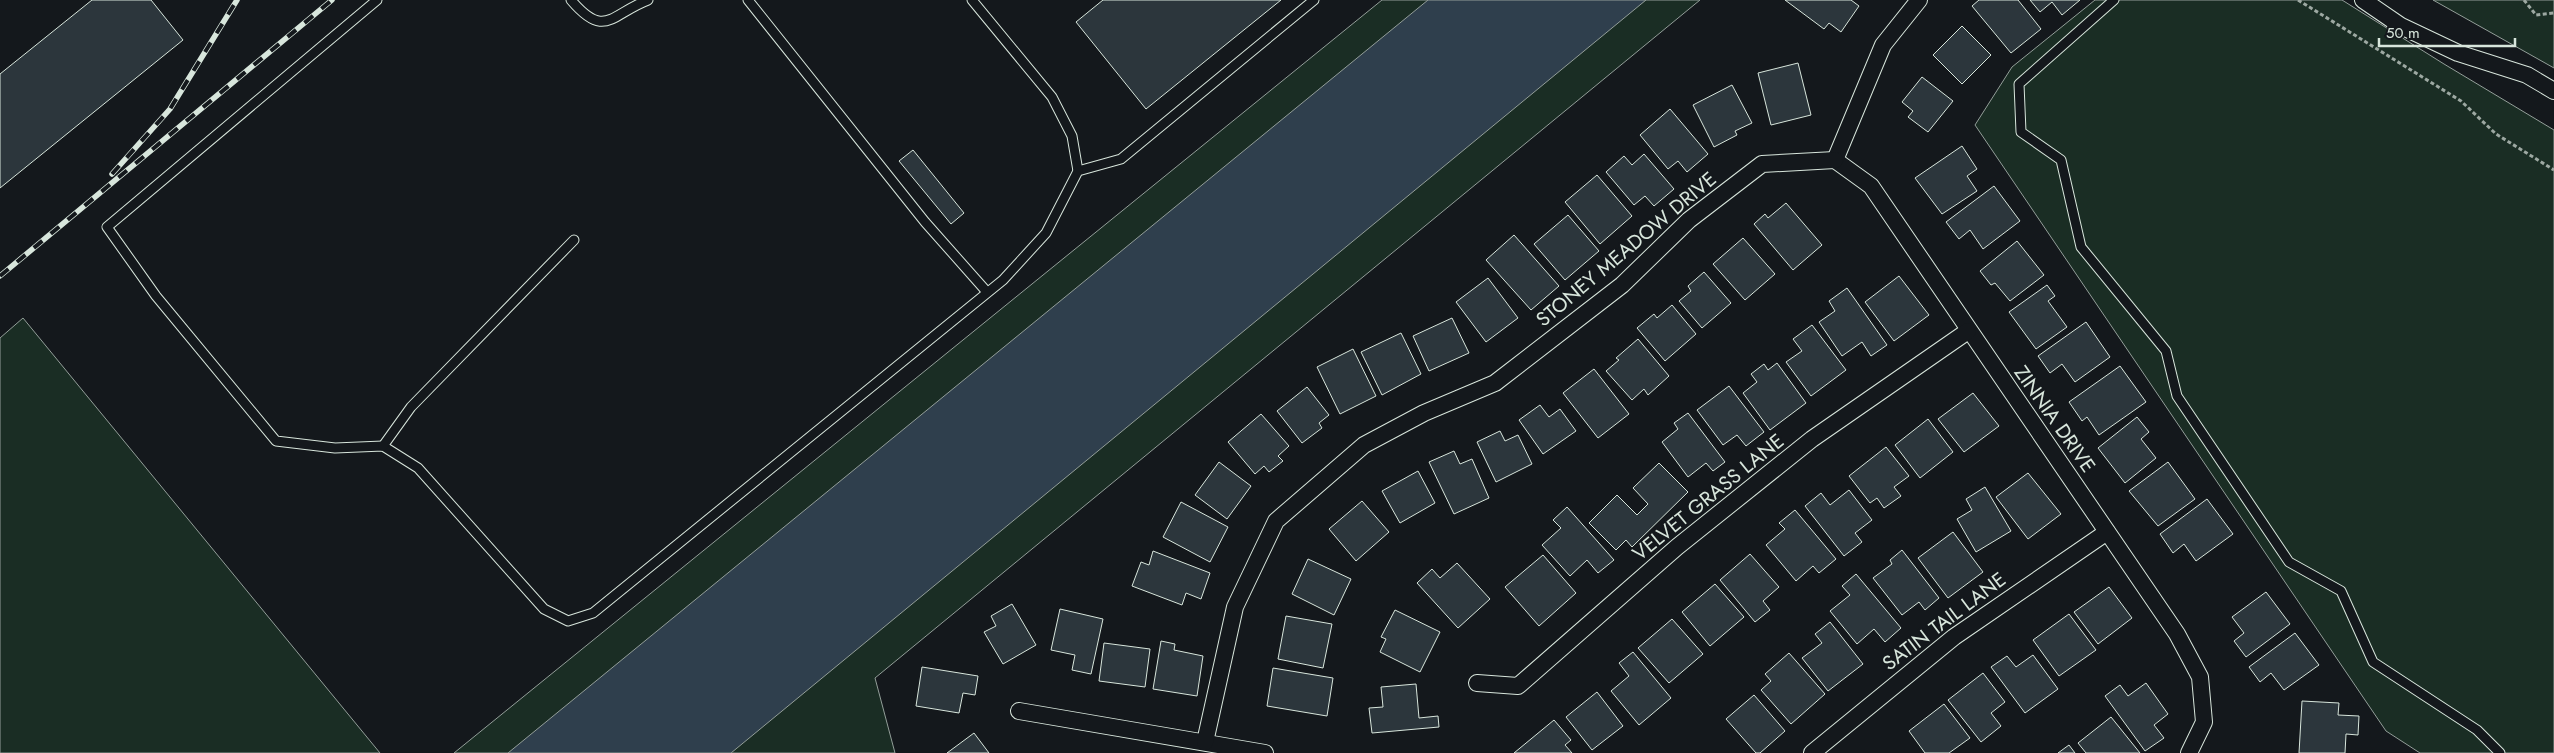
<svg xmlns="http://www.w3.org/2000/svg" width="2554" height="753" font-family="Jost,sans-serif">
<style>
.green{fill:#1a2d24;stroke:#939e99}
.water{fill:#2f3f4d;stroke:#939e99}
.building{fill:#2c363c;stroke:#d8e6dc}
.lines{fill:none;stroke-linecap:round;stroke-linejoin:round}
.lane-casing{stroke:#d8e6dc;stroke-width:11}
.street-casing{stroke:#d8e6dc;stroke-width:18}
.path{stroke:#9da8a2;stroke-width:3;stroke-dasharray:4 2.5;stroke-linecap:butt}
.lane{stroke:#14181c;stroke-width:9}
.street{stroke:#14181c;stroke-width:16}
.rail-casing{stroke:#d8e6dc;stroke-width:5.5}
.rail{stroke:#14181c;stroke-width:4;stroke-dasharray:11;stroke-linecap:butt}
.labels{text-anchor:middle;stroke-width:4;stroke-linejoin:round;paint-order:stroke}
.street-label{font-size:20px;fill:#d8e6dc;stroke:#14181c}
</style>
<rect width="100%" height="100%" fill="#14181c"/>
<g class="green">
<polygon points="1382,0 1700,0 875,678 895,753 454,753"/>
<polygon points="2095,0 2342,0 2444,64 2554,130 2554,753 2420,753 2386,731 1975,125 2012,67"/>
<polygon points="2433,0 2554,0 2554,68"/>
<polygon points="23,318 380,753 0,753 0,338"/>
</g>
<polygon class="water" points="1428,0 1646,0 731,753 508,753"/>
<g class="building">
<polygon points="92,0 151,0 183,40 0,188 0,74"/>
<polygon points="1103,0 1281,0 1146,109 1076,22"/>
<polygon points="1785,0 1851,0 1859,6 1841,32 1829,23 1824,29"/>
<polygon points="1979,0 2018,0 2041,29 2011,53 1972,6"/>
<polygon points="2030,0 2080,0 2062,15 2052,2 2040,12"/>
<polygon points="1962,26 1991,55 1962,84 1933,55"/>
<polygon points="1798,63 1811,115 1771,125 1758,73"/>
<polygon points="1922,77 1953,101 1928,132 1908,117 1913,111 1902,102"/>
<polygon points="1732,85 1752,123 1735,131 1737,135 1714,147 1693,105"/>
<polygon points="1670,109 1708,154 1687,172 1678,161 1668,169 1640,135"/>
<polygon points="1962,146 1977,169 1967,176 1977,191 1942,214 1915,178"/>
<polygon points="913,150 964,213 951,224 899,161"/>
<polygon points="1644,154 1674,189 1654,206 1645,196 1634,205 1606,172 1624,156 1632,165"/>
<polygon points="1597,175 1632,216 1600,244 1565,202"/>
<polygon points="1994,186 2020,221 1983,249 1970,230 1959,239 1946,222"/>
<polygon points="1786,203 1822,245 1793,270 1754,224 1765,214 1768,218"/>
<polygon points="1568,215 1599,251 1565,280 1534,244"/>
<polygon points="1514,235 1559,286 1531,310 1486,260"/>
<polygon points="1743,238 1775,274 1745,300 1713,264"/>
<polygon points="2017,241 2044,275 2010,301 1995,283 1991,285 1980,271"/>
<polygon points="1704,272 1731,303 1702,328 1679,301 1691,291 1688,286"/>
<polygon points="1899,276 1929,315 1894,341 1865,302"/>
<polygon points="1488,278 1518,318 1486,342 1456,302"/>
<polygon points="2047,285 2055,296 2048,301 2067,327 2036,349 2009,312"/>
<polygon points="1847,288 1887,345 1871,356 1862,342 1842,356 1819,322 1835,311 1829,301"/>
<polygon points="1672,305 1696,334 1665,361 1637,328 1654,314 1657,318"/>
<polygon points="1452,318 1469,353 1429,371 1413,336"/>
<polygon points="2086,322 2110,357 2075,382 2062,364 2050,373 2038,356"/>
<polygon points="1812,325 1846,370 1811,396 1786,362 1802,351 1793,339"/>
<polygon points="1401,333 1421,374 1382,395 1361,352"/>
<polygon points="1638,339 1669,376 1648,395 1644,389 1632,400 1606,371 1619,360 1616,358"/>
<polygon points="1353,349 1376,396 1340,414 1317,367"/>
<polygon points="1777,363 1806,403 1770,430 1743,393 1757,382 1751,374 1764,364 1768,370"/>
<polygon points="2120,366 2146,402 2099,435 2087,417 2082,421 2069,402"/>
<polygon points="1594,369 1629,414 1598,438 1563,393"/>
<polygon points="1729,386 1764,432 1746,446 1737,435 1723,445 1697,410"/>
<polygon points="1307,387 1329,415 1319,423 1322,428 1302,443 1277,411"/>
<polygon points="1973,393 1999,426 1964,452 1938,419"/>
<polygon points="1540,405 1549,417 1560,409 1576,431 1543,454 1519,420"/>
<polygon points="1688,413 1725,462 1713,471 1706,463 1688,477 1662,442 1678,429 1674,423"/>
<polygon points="1261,414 1289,446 1278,456 1283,461 1269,472 1264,466 1255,474 1228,442"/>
<polygon points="2137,417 2149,432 2141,439 2156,458 2125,483 2098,448"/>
<polygon points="1928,419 1953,452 1920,478 1895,445"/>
<polygon points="1500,431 1505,441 1518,435 1532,464 1496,482 1477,442"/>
<polygon points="1886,447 1909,476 1894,487 1901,496 1884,508 1877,498 1870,503 1849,476"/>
<polygon points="1454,451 1460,464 1472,459 1489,498 1454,514 1429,462"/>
<polygon points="1219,462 1251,486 1227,519 1195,495"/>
<polygon points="2168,462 2195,499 2158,526 2129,491"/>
<polygon points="1659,463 1688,492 1632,547 1626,540 1616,550 1589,523 1617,495 1637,515 1648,504 1633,488"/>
<polygon points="1418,471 1435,503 1400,523 1382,491"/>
<polygon points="2028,473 2061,514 2028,539 1996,497"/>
<polygon points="1985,487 2011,531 1976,552 1957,519 1972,510 1966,499"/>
<polygon points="1849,490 1872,520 1855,533 1862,542 1844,556 1805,506 1821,493 1830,505"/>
<polygon points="2207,499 2233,534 2196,561 2184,544 2173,553 2160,534"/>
<polygon points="1362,501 1389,532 1356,561 1329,529"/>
<polygon points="1181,502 1228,527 1210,562 1163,537"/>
<polygon points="1567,507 1614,560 1598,573 1587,560 1570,576 1542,545 1561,528 1553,520"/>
<polygon points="1795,510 1836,559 1819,573 1813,566 1796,581 1766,545 1785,529 1779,523"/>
<polygon points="1953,532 1983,572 1948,598 1918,558"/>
<polygon points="1902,550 1939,598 1925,610 1919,602 1902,615 1873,578 1892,564 1890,560"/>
<polygon points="1153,551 1210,573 1201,599 1186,593 1182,605 1132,586 1141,562 1149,565"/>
<polygon points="1750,554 1779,587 1763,601 1770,610 1755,622 1720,580"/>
<polygon points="1543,555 1576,593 1539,626 1505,587"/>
<polygon points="1308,559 1351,579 1334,615 1292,594"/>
<polygon points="1457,563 1490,599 1458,628 1417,583 1432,569 1440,578"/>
<polygon points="1856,574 1901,628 1885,642 1874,629 1857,644 1830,611 1850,595 1842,586"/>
<polygon points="1715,584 1744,617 1710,646 1682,612"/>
<polygon points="2109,587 2132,618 2098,644 2074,612"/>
<polygon points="2266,592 2290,624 2246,657 2234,641 2244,633 2232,617"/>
<polygon points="1012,604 1036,645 1003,664 984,632 996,626 991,616"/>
<polygon points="1060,609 1103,619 1091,674 1072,670 1075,655 1051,650"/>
<polygon points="1395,610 1440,632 1420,672 1380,652 1386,639 1381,637"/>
<polygon points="2069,614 2096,650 2059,676 2033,640"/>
<polygon points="1286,616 1332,624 1323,668 1278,659"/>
<polygon points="1672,619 1703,654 1669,683 1638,648"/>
<polygon points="1830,622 1863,664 1828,691 1802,658 1822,643 1815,634"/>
<polygon points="2295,633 2319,665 2284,690 2271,673 2260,682 2249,667"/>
<polygon points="1161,641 1175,644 1174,650 1203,656 1197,696 1153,689"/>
<polygon points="1104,643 1150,649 1145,687 1099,681"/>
<polygon points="1633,652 1671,698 1639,725 1611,691 1629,676 1619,663"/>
<polygon points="1789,653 1825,694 1791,724 1761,690 1771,681 1765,674"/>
<polygon points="2033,655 2058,689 2025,713 1991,667 2007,656 2016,667"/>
<polygon points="922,667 978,676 975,695 963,693 959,713 916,706"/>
<polygon points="1273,668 1333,678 1327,716 1267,706"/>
<polygon points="1983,673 2005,702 1991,713 2001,726 1981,742 1948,700"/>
<polygon points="2146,683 2168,714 2154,725 2164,738 2145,751 2105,696 2120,685 2128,696"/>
<polygon points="1416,684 1419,718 1438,716 1439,727 1372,733 1369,708 1383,707 1381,687"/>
<polygon points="1597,692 1623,726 1592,750 1566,717"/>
<polygon points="1754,695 1785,731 1760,753 1756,753 1726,719"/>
<polygon points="2302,701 2339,703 2338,715 2359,716 2358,735 2346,734 2345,753 2299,753"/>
<polygon points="1944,704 1970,738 1949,753 1925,753 1909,731"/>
<polygon points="2111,717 2140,753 2086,753 2078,743"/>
<polygon points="1554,720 1571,740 1565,745 1572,753 1514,753"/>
<polygon points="974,733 989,753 947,753"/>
<polygon points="2069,745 2075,753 2058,753"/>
</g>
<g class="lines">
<g class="lane-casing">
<g id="lane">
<polyline points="377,0 107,227 156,296 276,441 335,448 383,446 418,468 544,609 568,621 593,613 1003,280 1046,233 1078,171 1121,159 1314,0"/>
<path d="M571 0C605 40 611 14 648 0"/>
<polyline points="748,0 925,222 987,292"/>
<polyline points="972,0 1052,97 1072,136 1078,171"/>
<polyline points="2114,0 2019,84 2021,132 2061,160 2081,247 2166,351 2177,396 2289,562 2341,591 2373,662 2477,730 2500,753"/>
<polyline points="383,446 411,407 574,240"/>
</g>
</g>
<g class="street-casing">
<g id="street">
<polyline points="2363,0 2401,26 2458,53 2527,75 2554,91"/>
<polyline points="1835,160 1871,186 2177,634 2200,677 2204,722 2189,753"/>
<polyline points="1835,160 1883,45 1919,0"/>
<polyline points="1477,683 1518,686 1677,547 1812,439 1968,331"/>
<polyline points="1019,711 1265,753"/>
<polyline points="1205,742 1235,607 1276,521 1364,445 1424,413 1495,383 1622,285 1689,220 1762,164 1835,160"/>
<polyline points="1812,753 1954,637 2107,532"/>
</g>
</g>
<g class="path">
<polyline points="2298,0 2461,101 2496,134 2554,170"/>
<polyline points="2524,0 2536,15 2554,13"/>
</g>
<use href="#lane" class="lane"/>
<use href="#street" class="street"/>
<g class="rail-casing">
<g id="rail">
<polyline points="112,174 170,109 237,0"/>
<polyline points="0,276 332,0"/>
</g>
</g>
<use href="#rail" class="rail"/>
</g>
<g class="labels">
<g class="street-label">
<text transform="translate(1626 249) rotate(-40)" y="7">STONEY MEADOW DRIVE</text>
<text transform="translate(2055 419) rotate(55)" y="7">ZINNIA DRIVE</text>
<text transform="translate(1708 497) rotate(-39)" y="7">VELVET GRASS LANE</text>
<text transform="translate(1944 621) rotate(-37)" y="7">SATIN TAIL LANE</text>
</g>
</g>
<path d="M2379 38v8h136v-8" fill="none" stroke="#d8e6dc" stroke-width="2.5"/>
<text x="2386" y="38" font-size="15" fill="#d8e6dc" stroke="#14181c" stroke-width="4" paint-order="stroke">50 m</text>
</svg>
